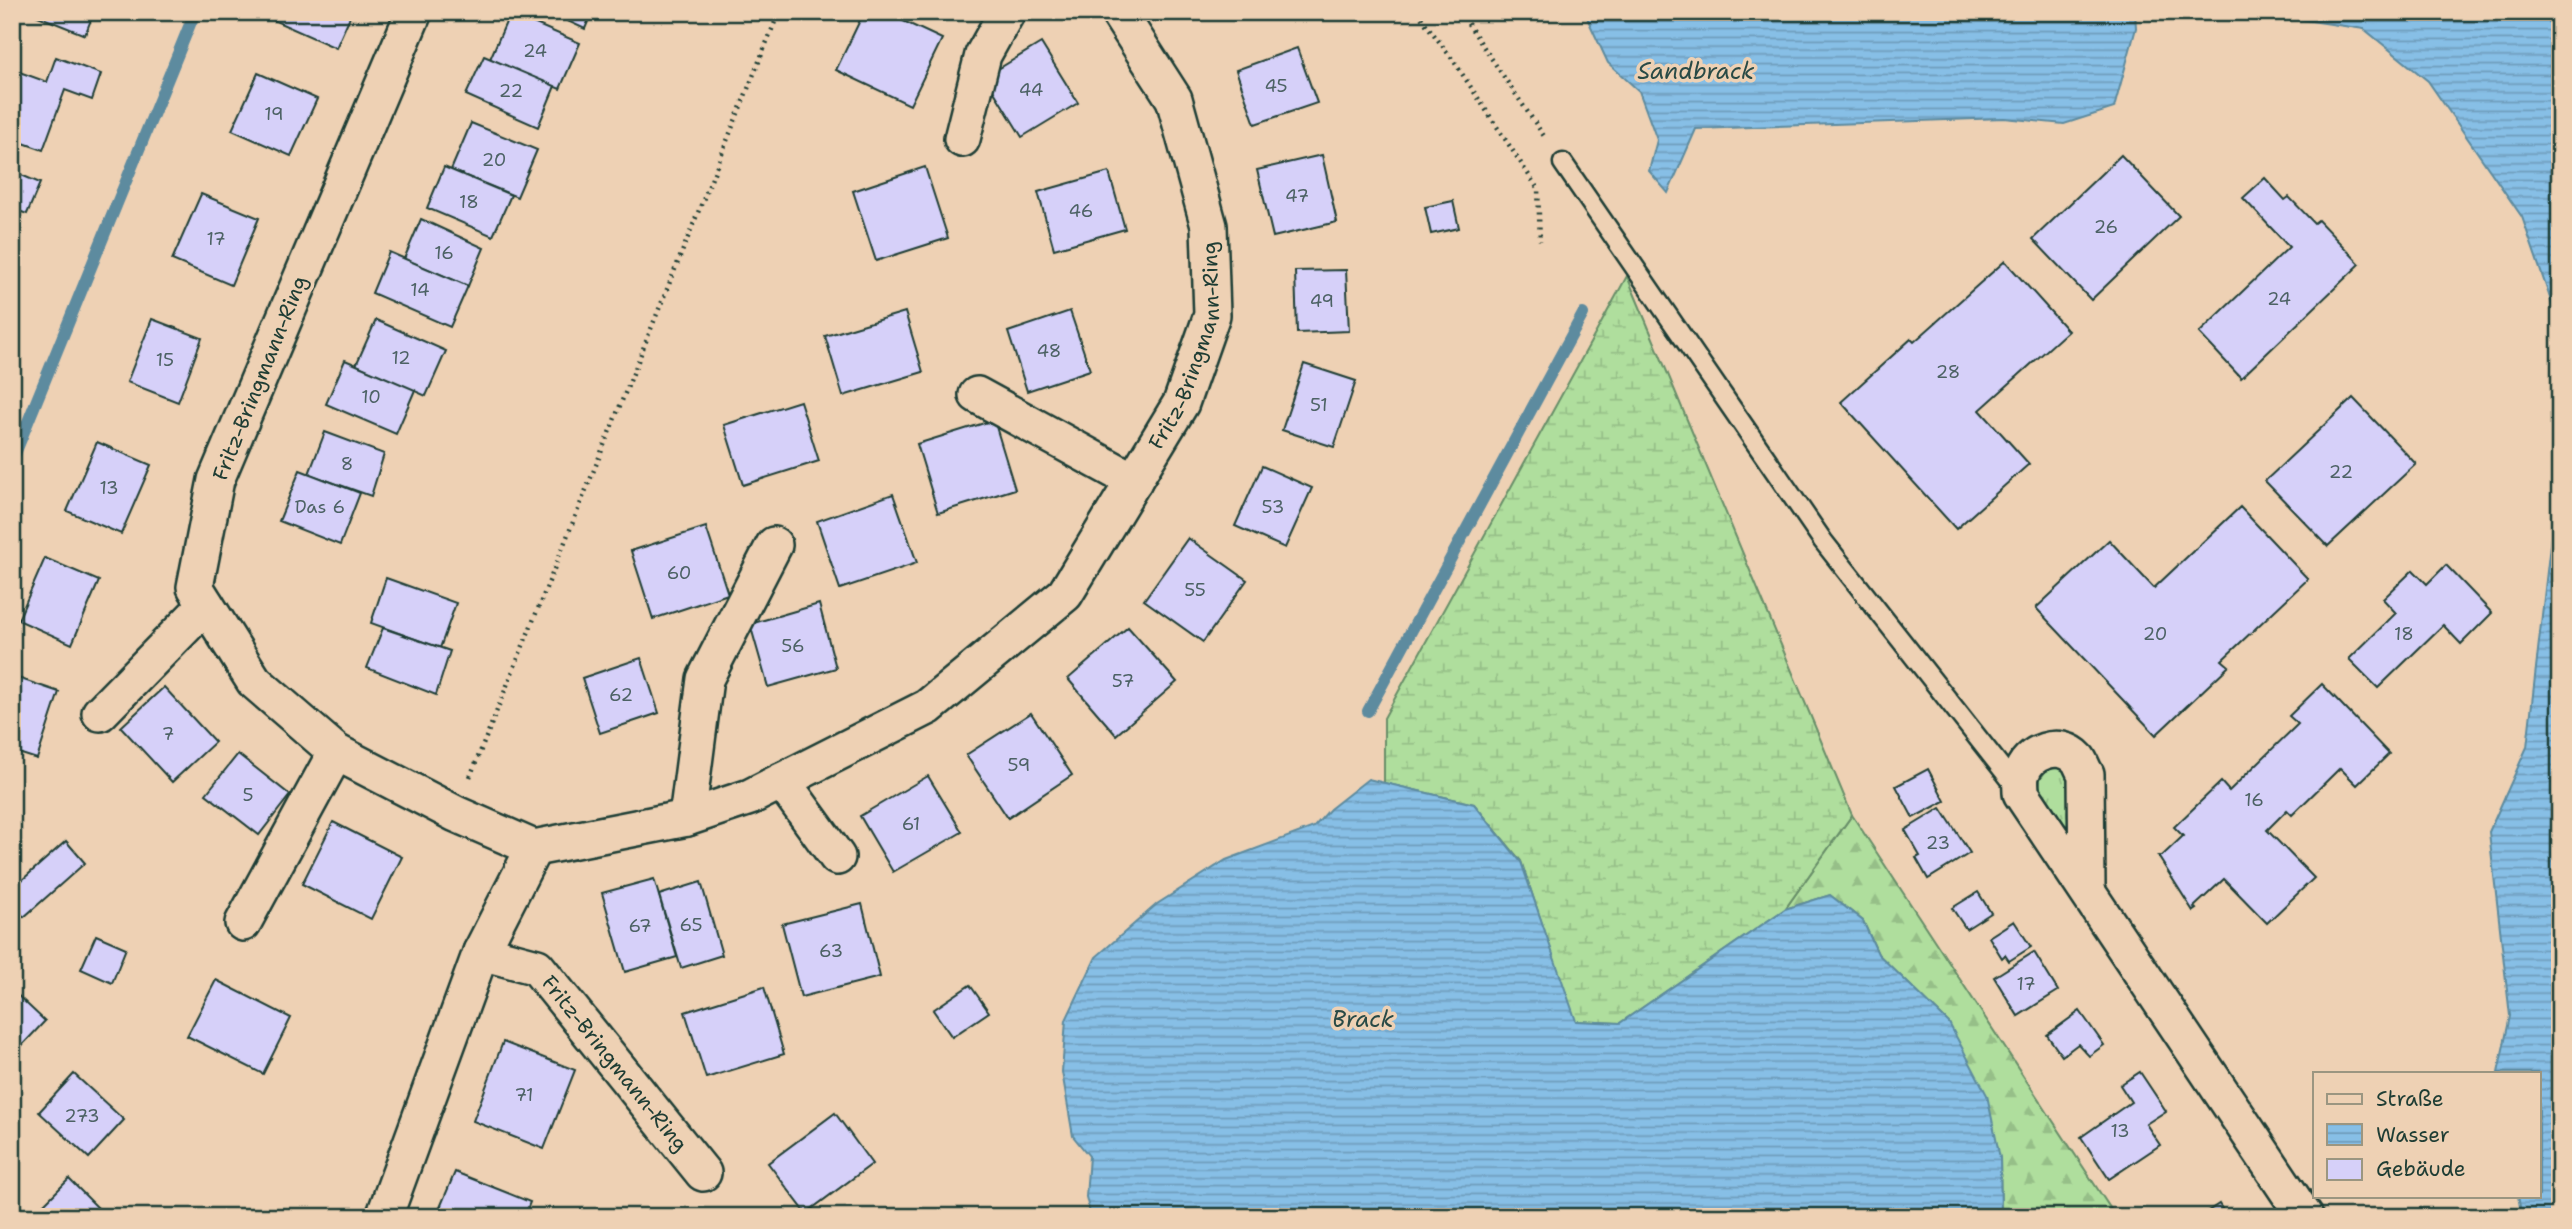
<svg xmlns="http://www.w3.org/2000/svg" width="2572" height="1229" font-family="'Shantell Sans',sans-serif">
<style>
.grass{fill:url(#grass-tufts);stroke:#678e68;stroke-width:2}
.forest{fill:url(#forest-firs);stroke:#678e68;stroke-width:2}
.wetland{fill:url(#wetland-marsh);stroke:#678e68;stroke-width:2}
.water{fill:url(#water-rules);stroke:#5d8b9f;stroke-width:2}
.lines{fill:none;stroke-linecap:round;stroke-linejoin:round}
.stream{stroke:#5d8b9f;stroke-width:12}
.building{fill:#d6d0f9;stroke:#1f3d34;stroke-width:2}
.service-casing{stroke:#1f3d34;stroke-width:23}
.minor-casing{stroke:#1f3d34;stroke-width:40}
.path{stroke:#1f3d34;stroke-width:4.5;stroke-dasharray:2 5;stroke-linecap:butt}
.service{stroke:#eed1b4;stroke-width:18}
.minor{stroke:#eed1b4;stroke-width:35}
.labels{text-anchor:middle;stroke-width:7;stroke-linejoin:round;paint-order:stroke}
.number-label{font-size:18px;fill:#4d6265}
.street-label{font-size:21px;fill:#1f3d34;stroke:#eed1b4}
.water-label{font-size:23px;font-style:italic;fill:#294a46;stroke:#eed1b4}
</style>
<defs>
<pattern id="grass-tufts" width="24" height="20" patternUnits="userSpaceOnUse" patternTransform="scale(1.75)"><rect width="24" height="20" fill="#afde9d"/><path d="M3 7l-1-3M5 7V3M7 7l1-3M15 17l-1-3M17 17v-4M19 17l1-3" fill="none" stroke="#96bf88"/></pattern>
<pattern id="forest-firs" width="22" height="20" patternUnits="userSpaceOnUse" patternTransform="scale(1.75)"><rect width="22" height="20" fill="#afde9d"/><path d="M5 1l3.5 6h-7zM16 11l3.5 6h-7z" fill="#96bf88"/></pattern>
<pattern id="wetland-marsh" width="20" height="14" patternUnits="userSpaceOnUse" patternTransform="scale(1.75)"><rect width="20" height="14" fill="#afde9d"/><path d="M1 5h8M5 5V1M11 12h8M15 12V8" fill="none" stroke="#96bf88"/></pattern>
<pattern id="water-rules" width="6" height="5" patternUnits="userSpaceOnUse" patternTransform="scale(1.75)"><rect width="6" height="5" fill="#87bfe6"/><path d="M0 2.5h6" fill="none" stroke="#6e9cbb"/></pattern>
</defs>
<rect width="100%" height="100%" fill="#eed1b4"/>
<filter id="ink" filterUnits="userSpaceOnUse"><feTurbulence type="fractalNoise" baseFrequency=".0143" numOctaves="2"/><feDisplacementMap in="SourceGraphic" scale="14" xChannelSelector="R" yChannelSelector="G"/><feConvolveMatrix kernelMatrix="1 2 1 2 8 2 1 2 1" color-interpolation-filters="sRGB"/></filter>
<g filter="url(#ink)">
<path class="grass" d="M2059 765C2079 783 2072 819 2073 844L2039 788 2040 779 2048 768Z"/>
<polygon class="forest" points="1852,815 2116,1217 2001,1217 2000,1158 1949,1023 1878,954 1863,921 1830,895 1785,909"/>
<polygon class="wetland" points="1627,276 1852,815 1785,909 1620,1023 1575,1021 1521,861 1474,804 1384,783 1384,718"/>
<g class="water">
<polygon points="1587,12 2135,12 2136,28 2114,108 2064,124 2004,118 1696,129 1668,193 1649,171 1657,140 1639,91 1608,63 1588,20"/>
<polygon points="2273,12 2560,12 2560,327 2522,217 2428,81 2364,29 2278,16"/>
<polygon points="2560,457 2560,1217 2522,1217 2518,1196 2539,1196 2539,1073 2498,1073 2510,1016 2489,832 2527,747"/>
<polygon points="1368,779 1474,804 1521,862 1576,1021 1620,1023 1785,909 1830,895 1863,921 1878,954 1949,1023 1987,1095 2000,1158 2001,1217 1091,1217 1086,1197 1089,1156 1073,1136 1062,1072 1066,1020 1096,957 1157,904 1226,860 1314,827 1330,809"/>
</g>
<g class="lines">
<g class="stream">
<polyline points="12,461 195,12"/>
<polyline points="1368,711 1583,314"/>
</g>
</g>
<g class="building">
<polygon points="28,12 94,12 85,35"/>
<polygon points="276,12 352,12 336,48 273,20"/>
<polygon points="548,12 592,12 585,29"/>
<polygon points="864,12 884,12 942,39 910,105 836,70"/>
<polygon points="510,13 580,43 560,89 490,59"/>
<polygon points="1041,43 1078,103 1022,137 985,77"/>
<polygon points="1297,48 1317,103 1255,124 1236,70"/>
<polygon points="484,56 555,86 538,127 466,95"/>
<polygon points="56,57 101,74 92,100 65,90 43,150 12,139 12,76 14,70 47,82"/>
<polygon points="258,73 317,99 291,156 232,130"/>
<polygon points="471,123 537,150 517,197 451,170"/>
<polygon points="1322,155 1337,222 1273,237 1257,170"/>
<polygon points="2121,155 2179,216 2091,300 2033,239"/>
<polygon points="444,167 511,195 493,236 427,208"/>
<polygon points="925,167 948,238 876,261 853,191"/>
<polygon points="12,171 40,183 27,214 19,211 12,228"/>
<polygon points="1109,172 1125,229 1054,249 1038,192"/>
<polygon points="2265,178 2285,200 2289,197 2314,223 2318,220 2360,264 2241,378 2199,333 2289,247 2243,198"/>
<polygon points="201,194 259,218 231,285 172,260"/>
<polygon points="1453,201 1459,228 1431,234 1425,207"/>
<polygon points="421,219 484,248 468,286 404,259"/>
<polygon points="389,252 468,286 450,327 372,293"/>
<polygon points="2005,261 2068,331 1980,410 2029,464 1956,529 1841,402 1911,339 1914,342"/>
<polygon points="1346,270 1349,331 1297,333 1295,271"/>
<polygon points="1070,311 1090,370 1027,391 1008,332"/>
<polygon points="905,312 923,372 843,396 825,336"/>
<polygon points="152,319 202,338 178,402 127,382"/>
<polygon points="376,320 446,351 426,396 356,365"/>
<polygon points="345,360 415,390 396,434 326,404"/>
<polygon points="1304,364 1356,381 1334,447 1282,430"/>
<polygon points="2353,398 2416,464 2328,546 2265,481"/>
<polygon points="800,401 819,461 743,485 724,425"/>
<polygon points="994,420 1015,489 938,513 917,444"/>
<polygon points="325,432 384,454 371,496 309,474"/>
<polygon points="97,442 151,465 121,534 67,511"/>
<polygon points="1262,466 1312,488 1285,548 1235,526"/>
<polygon points="300,470 360,493 340,545 279,521"/>
<polygon points="893,494 917,563 840,589 817,521"/>
<polygon points="2240,507 2308,579 2222,660 2229,666 2156,735 2036,608 2109,540 2154,588"/>
<polygon points="706,527 728,594 653,619 631,551"/>
<polygon points="1188,538 1247,580 1203,642 1144,600"/>
<polygon points="45,558 99,581 72,644 18,620"/>
<polygon points="2446,565 2492,613 2461,644 2443,625 2378,688 2349,659 2396,613 2383,599 2413,570 2427,584"/>
<polygon points="386,578 456,603 440,648 371,623"/>
<polygon points="819,604 836,668 768,687 750,624"/>
<polygon points="1128,627 1177,682 1116,735 1068,679"/>
<polygon points="383,628 450,651 436,695 367,668"/>
<polygon points="641,658 659,713 600,733 582,678"/>
<polygon points="12,676 59,692 37,759 12,751"/>
<polygon points="2322,684 2389,754 2357,785 2340,768 2292,815 2287,810 2267,830 2314,878 2267,923 2224,879 2194,907 2196,909 2193,911 2158,856 2162,856 2183,836 2174,827 2221,782 2229,791 2298,724 2289,716"/>
<polygon points="164,687 215,742 172,782 121,727"/>
<polygon points="1031,713 1072,775 1008,818 966,755"/>
<polygon points="238,754 290,795 259,835 206,794"/>
<polygon points="1928,769 1945,801 1913,818 1896,786"/>
<polygon points="928,776 962,832 893,872 860,816"/>
<polygon points="1941,808 1970,853 1928,879 1916,858 1920,856 1905,830"/>
<polygon points="333,822 402,857 371,919 302,884"/>
<polygon points="66,841 85,863 24,917 12,904 12,889"/>
<polygon points="654,879 677,957 625,972 602,893"/>
<polygon points="701,882 722,955 681,968 659,895"/>
<polygon points="1978,892 1991,913 1966,929 1952,908"/>
<polygon points="862,904 880,977 801,997 782,924"/>
<polygon points="2014,921 2031,947 2009,961 2005,955 2002,958 1989,937"/>
<polygon points="96,935 126,948 112,983 81,969"/>
<polygon points="2034,952 2058,991 2018,1016 1994,977"/>
<polygon points="216,980 291,1018 263,1074 187,1036"/>
<polygon points="970,985 989,1012 952,1037 933,1010"/>
<polygon points="764,987 784,1054 706,1078 685,1012"/>
<polygon points="12,990 45,1021 12,1056"/>
<polygon points="2080,1011 2104,1045 2089,1056 2078,1044 2062,1056 2047,1035"/>
<polygon points="503,1042 575,1070 544,1149 473,1121"/>
<polygon points="2140,1072 2166,1111 2146,1124 2160,1145 2109,1179 2081,1137 2131,1102 2120,1085"/>
<polygon points="74,1074 124,1120 89,1158 39,1112"/>
<polygon points="835,1113 872,1164 806,1213 768,1163"/>
<polygon points="455,1172 530,1202 524,1217 436,1217"/>
<polygon points="69,1179 107,1217 31,1217"/>
<polygon points="2219,1204 2227,1217 2199,1217"/>
</g>
<g class="lines">
<g class="service-casing">
<polyline id="service" points="1563,163 1823,541 2018,789"/>
</g>
<g class="minor-casing">
<g id="minor">
<path id="s1" d="M414 12 216 480 195 587 254 681 336 752 456 814 534 848 687 818 750 797 928 707 1065 594 1181 403 1212 315 1209 226 1174 99 1118 12"/>
<polyline points="962,139 983,55 1007,12"/>
<polyline points="977,395 1134,481"/>
<polyline points="100,713 206,605"/>
<polyline points="782,781 837,857"/>
<polyline points="687,818 705,679 774,545"/>
<path d="M2087 889 2086 774C2083 770 2081 763 2078 759 2061 740 2026 751 2021 776 2020 781 2021 787 2021 793L2305 1217"/>
<polyline points="243,923 336,752"/>
<path id="s2" d="M481 952 537 967 703 1173"/>
<polyline points="384,1217 481,952 534,848"/>
</g>
</g>
<g class="path">
<polyline points="1417,12 1453,60 1538,189 1540,241"/>
<polyline points="1460,12 1546,139"/>
<polyline points="470,777 779,12"/>
</g>
<use href="#service" class="service"/>
<use href="#minor" class="minor"/>
</g>
</g>
<g class="labels">
<g class="number-label">
<text x="535" y="57">24</text>
<text x="1276" y="92">45</text>
<text x="1031" y="96">44</text>
<text x="511" y="97">22</text>
<text x="274" y="120">19</text>
<text x="494" y="166">20</text>
<text x="1297" y="202">47</text>
<text x="469" y="208">18</text>
<text x="1081" y="217">46</text>
<text x="2106" y="233">26</text>
<text x="216" y="245">17</text>
<text x="444" y="259">16</text>
<text x="420" y="296">14</text>
<text x="2279" y="305">24</text>
<text x="1322" y="307">49</text>
<text x="1049" y="357">48</text>
<text x="401" y="364">12</text>
<text x="165" y="366">15</text>
<text x="1948" y="378">28</text>
<text x="371" y="403">10</text>
<text x="1319" y="411">51</text>
<text x="347" y="470">8</text>
<text x="2341" y="478">22</text>
<text x="109" y="494">13</text>
<text x="320" y="513">Das 6</text>
<text x="1273" y="513">53</text>
<text x="679" y="579">60</text>
<text x="1195" y="596">55</text>
<text x="2155" y="640">20</text>
<text x="2404" y="640">18</text>
<text x="793" y="652">56</text>
<text x="1123" y="687">57</text>
<text x="621" y="701">62</text>
<text x="168" y="740">7</text>
<text x="1019" y="771">59</text>
<text x="248" y="801">5</text>
<text x="2254" y="806">16</text>
<text x="911" y="830">61</text>
<text x="1938" y="849">23</text>
<text x="691" y="931">65</text>
<text x="640" y="932">67</text>
<text x="831" y="957">63</text>
<text x="2026" y="990">17</text>
<text x="524" y="1101">71</text>
<text x="82" y="1122">273</text>
<text x="2120" y="1137">13</text>
</g>
<g class="street-label">
<text dy="7" stroke="none"><textPath href="#s1" startOffset="1937">Fritz-Bringmann-Ring</textPath></text>
<text transform="translate(260 378) rotate(-68)" y="7">Fritz-Bringmann-Ring</text>
<text dy="7" stroke="none"><textPath href="#s2" startOffset="182">Fritz-Bringmann-Ring</textPath></text>
</g>
<g class="water-label">
<text x="1696" y="79">Sandbrack</text>
<text x="1363" y="1027">Brack</text>
</g>
</g>
<rect width="2572" height="1229" fill="none" stroke="#eed1b4" stroke-width="42"/>
<rect x="21" y="21" width="2530" height="1187" fill="none" stroke="#1f3d34" stroke-width="2.5" filter="url(#ink)"/>
<rect x="2313" y="1072" width="228" height="126" fill="#eed1b4" stroke="#9b9681" stroke-width="2"/>
<rect x="2327" y="1094" width="35" height="10" fill="#eed1b4" stroke="#9b9681" stroke-width="2"/>
<text x="2376" y="1106" font-size="21" fill="#1f3d34">Straße</text>
<rect x="2327" y="1124" width="35" height="21" fill="url(#water-rules)" stroke="#9b9681" stroke-width="2"/>
<text x="2376" y="1142" font-size="21" fill="#1f3d34">Wasser</text>
<rect x="2327" y="1159" width="35" height="21" fill="#d6d0f9" stroke="#9b9681" stroke-width="2"/>
<text x="2376" y="1176" font-size="21" fill="#1f3d34">Gebäude</text>
</svg>
